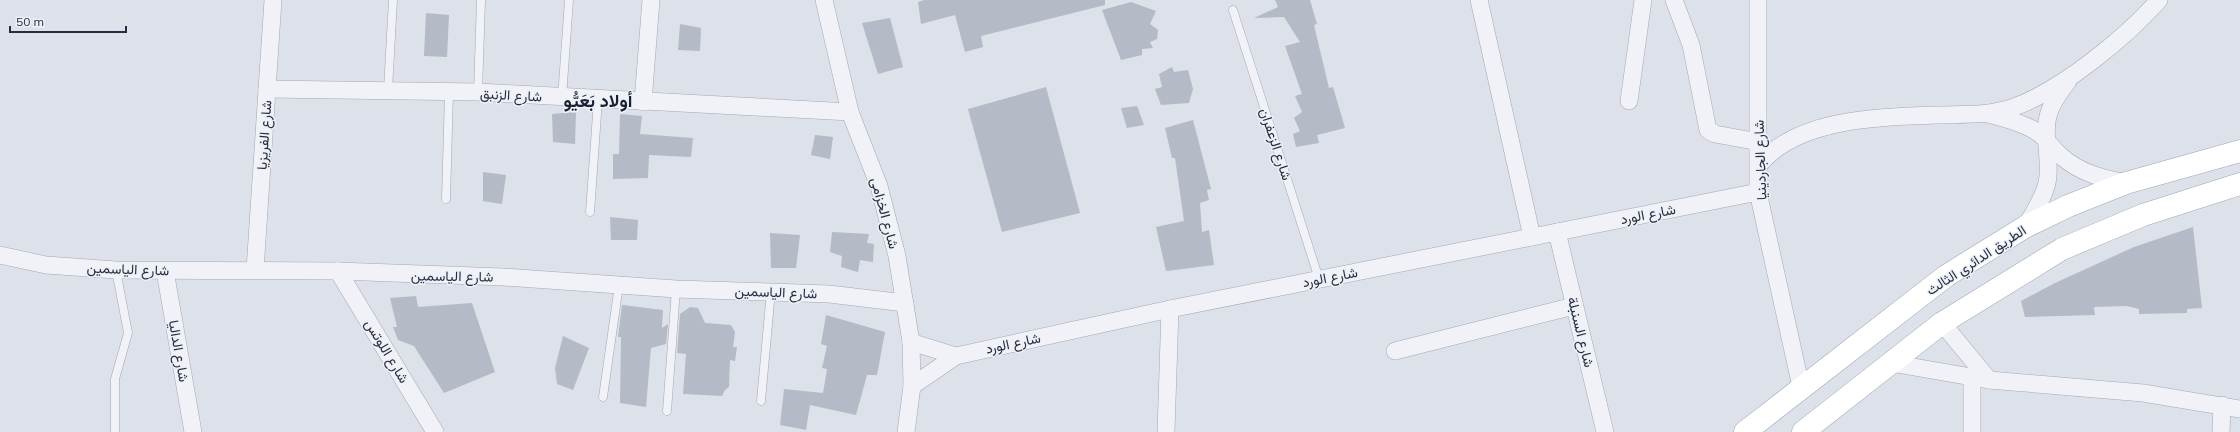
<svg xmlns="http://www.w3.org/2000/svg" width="2240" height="432" font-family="Mulish,Vazirmatn,sans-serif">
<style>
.building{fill:#b4bac6}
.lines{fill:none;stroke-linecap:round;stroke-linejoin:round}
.lane-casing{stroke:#a2a8b3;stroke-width:9}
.street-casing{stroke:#a2a8b3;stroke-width:18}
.primary-casing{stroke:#9ca4b6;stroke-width:23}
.lane{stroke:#f1f2f7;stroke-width:8}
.street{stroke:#f1f2f7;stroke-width:17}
.primary{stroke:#fff;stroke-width:22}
.labels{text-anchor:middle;stroke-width:3;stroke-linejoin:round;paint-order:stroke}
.street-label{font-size:14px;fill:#252e41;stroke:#edf0f6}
.district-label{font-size:18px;font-weight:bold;fill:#181f32;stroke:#edf0f6}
</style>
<rect width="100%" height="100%" fill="#dde1e9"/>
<g class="building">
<polygon points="924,0 1105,0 1105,5 981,36 983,47 965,52 955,15 921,24 918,2"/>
<polygon points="1275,0 1310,0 1317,24 1314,25 1329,88 1333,87 1345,128 1317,135 1319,143 1296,147 1293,134 1300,131 1294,118 1302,112 1295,96 1302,94 1285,46 1300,42 1284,17 1254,18 1278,7"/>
<polygon points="1131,2 1156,11 1150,24 1158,30 1157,39 1150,42 1153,48 1142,49 1142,55 1121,60 1102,10"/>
<polygon points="426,13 449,15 447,57 424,56"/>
<polygon points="890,18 903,67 878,74 862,23"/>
<polygon points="680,24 701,28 700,51 678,50"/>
<polygon points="1172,67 1174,72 1188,70 1193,89 1189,103 1161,105 1155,89 1162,87 1159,74"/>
<polygon points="1046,87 1080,213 1002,232 968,109"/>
<polygon points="1137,106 1144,125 1127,128 1121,108"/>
<polygon points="576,112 575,144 553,142 552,114"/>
<polygon points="620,114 642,116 640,134 693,138 691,157 649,155 648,178 613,179 613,154 619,154"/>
<polygon points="1193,120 1211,189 1207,190 1209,200 1200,203 1202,232 1209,230 1214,265 1166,271 1156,227 1184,221 1175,158 1172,158 1165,128"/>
<polygon points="815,135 833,137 830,159 811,155"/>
<polygon points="483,172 506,175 502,204 483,201"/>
<polygon points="610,217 638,220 637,240 611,240"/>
<polygon points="2193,227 2202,308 2187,309 2187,313 2139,314 2139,309 2127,306 2094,307 2095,315 2025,317 2021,301 2055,283 2134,247"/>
<polygon points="832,232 869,234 867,243 874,244 873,262 860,260 858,272 841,267 842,256 830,252"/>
<polygon points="770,233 800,235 796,268 771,268"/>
<polygon points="416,296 418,307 472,303 495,372 444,393 414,346 398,340 393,327 397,327 390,298"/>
<polygon points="622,305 663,310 662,328 668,324 666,344 651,348 646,407 620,403 621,337 618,337"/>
<polygon points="690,307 698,308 705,323 731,325 735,332 733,347 737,347 735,361 730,360 729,387 725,390 722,396 683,394 686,354 677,353 680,314"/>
<polygon points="826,315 885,332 877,375 867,375 856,415 810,405 806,430 780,425 784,389 823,393 827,369 822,368 827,346 821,344"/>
<polygon points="563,336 589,348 573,390 557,384 555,368"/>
</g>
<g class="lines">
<g class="lane-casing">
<g id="lane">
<polyline points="1233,10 1319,279"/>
<polyline points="388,89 393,0"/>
<polyline points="478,92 481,0"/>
<polyline points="562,98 569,0"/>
<polyline points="446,199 449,93"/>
<polyline points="590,212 598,100"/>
<polyline points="603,397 619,285"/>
<polyline points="761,401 771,291"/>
<polyline points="667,411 676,289"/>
<polyline points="115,432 115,379 128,333 116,270"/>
</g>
</g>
<g class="street-casing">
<g id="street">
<polyline points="824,0 850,112 879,186 897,256 911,342 912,386 906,432"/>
<polyline points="1479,0 1532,237"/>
<polyline points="1674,0 1691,45 1708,130 1715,134 1759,142"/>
<polyline points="1758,0 1758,192 1801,387"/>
<polyline points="267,89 478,92 850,112"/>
<polyline points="1629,101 1643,0"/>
<polyline points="643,102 651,0"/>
<path d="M1988 114C2003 118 2019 122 2032 129 2045 135 2051 148 2061 156 2080 173 2101 178 2126 183"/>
<path d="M1759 165C1797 118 1880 117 1937 115 1962 114 1990 116 2014 107 2062 90 2126 37 2159 0"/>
<path d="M2025 227C2033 214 2043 199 2047 183 2052 159 2041 133 2050 110 2054 99 2062 90 2068 81"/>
<polyline points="1557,232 1605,432"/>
<polyline points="0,255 46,265 116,270 338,271 503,277 676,289 829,294 905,303"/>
<polyline points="255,270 273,0"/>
<polyline points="165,271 193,432"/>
<polyline points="338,271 435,432"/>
<polyline points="1942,323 1989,380"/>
<polyline points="911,342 956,356"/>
<polyline points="1395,351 1574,306"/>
<polyline points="1891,363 1989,380 2143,393 2240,409"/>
<polyline points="912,386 956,356 1170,309 1758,192"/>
<polyline points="1166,432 1170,309"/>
<polyline points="1972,432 1972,377"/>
<polyline points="2221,432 2222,405"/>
</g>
</g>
<g class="primary-casing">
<g id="primary">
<polyline points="1745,432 1946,276 2025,227 2068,206 2126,183 2240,151"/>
<polyline points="1803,432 1942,323 2062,249 2143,215 2240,184"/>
</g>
</g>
<use href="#lane" class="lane"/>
<use href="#street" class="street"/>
<use href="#primary" class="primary"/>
</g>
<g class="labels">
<g class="street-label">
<text transform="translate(511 95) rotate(3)" y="5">شارع الزنبق</text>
<text transform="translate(264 135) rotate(-86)" y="5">شارع الفريزيا</text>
<text transform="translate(1276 144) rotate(72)" y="5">شارع الزعفران</text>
<text transform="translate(1760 160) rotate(-92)" y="5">شارع الجاردينيا</text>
<text transform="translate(885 213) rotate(75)" y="5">شارع الخزامى</text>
<text transform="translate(1648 214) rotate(-11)" y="5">شارع الورد</text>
<text transform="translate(1976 260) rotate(-33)" y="5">الطريق الدائري الثالث</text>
<text transform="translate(128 269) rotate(2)" y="5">شارع الياسمين</text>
<text transform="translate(452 276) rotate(1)" y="5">شارع الياسمين</text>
<text transform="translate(1330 277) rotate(-11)" y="5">شارع الورد</text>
<text transform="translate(776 292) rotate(2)" y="5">شارع الياسمين</text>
<text transform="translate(1581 332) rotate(76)" y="5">شارع السنبلة</text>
<text transform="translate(1013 343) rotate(-12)" y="5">شارع الورد</text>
<text transform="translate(179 351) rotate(80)" y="5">شارع الداليا</text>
<text transform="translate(387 351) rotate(59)" y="5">شارع اللوتس</text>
</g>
<g class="district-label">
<text x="598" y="107">أولاد بَعَيُّو</text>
</g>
</g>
<path d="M10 26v6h116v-6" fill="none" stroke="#252e41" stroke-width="2"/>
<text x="16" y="26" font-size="12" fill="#252e41" stroke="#edf0f6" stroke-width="3" paint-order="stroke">50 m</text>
</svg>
